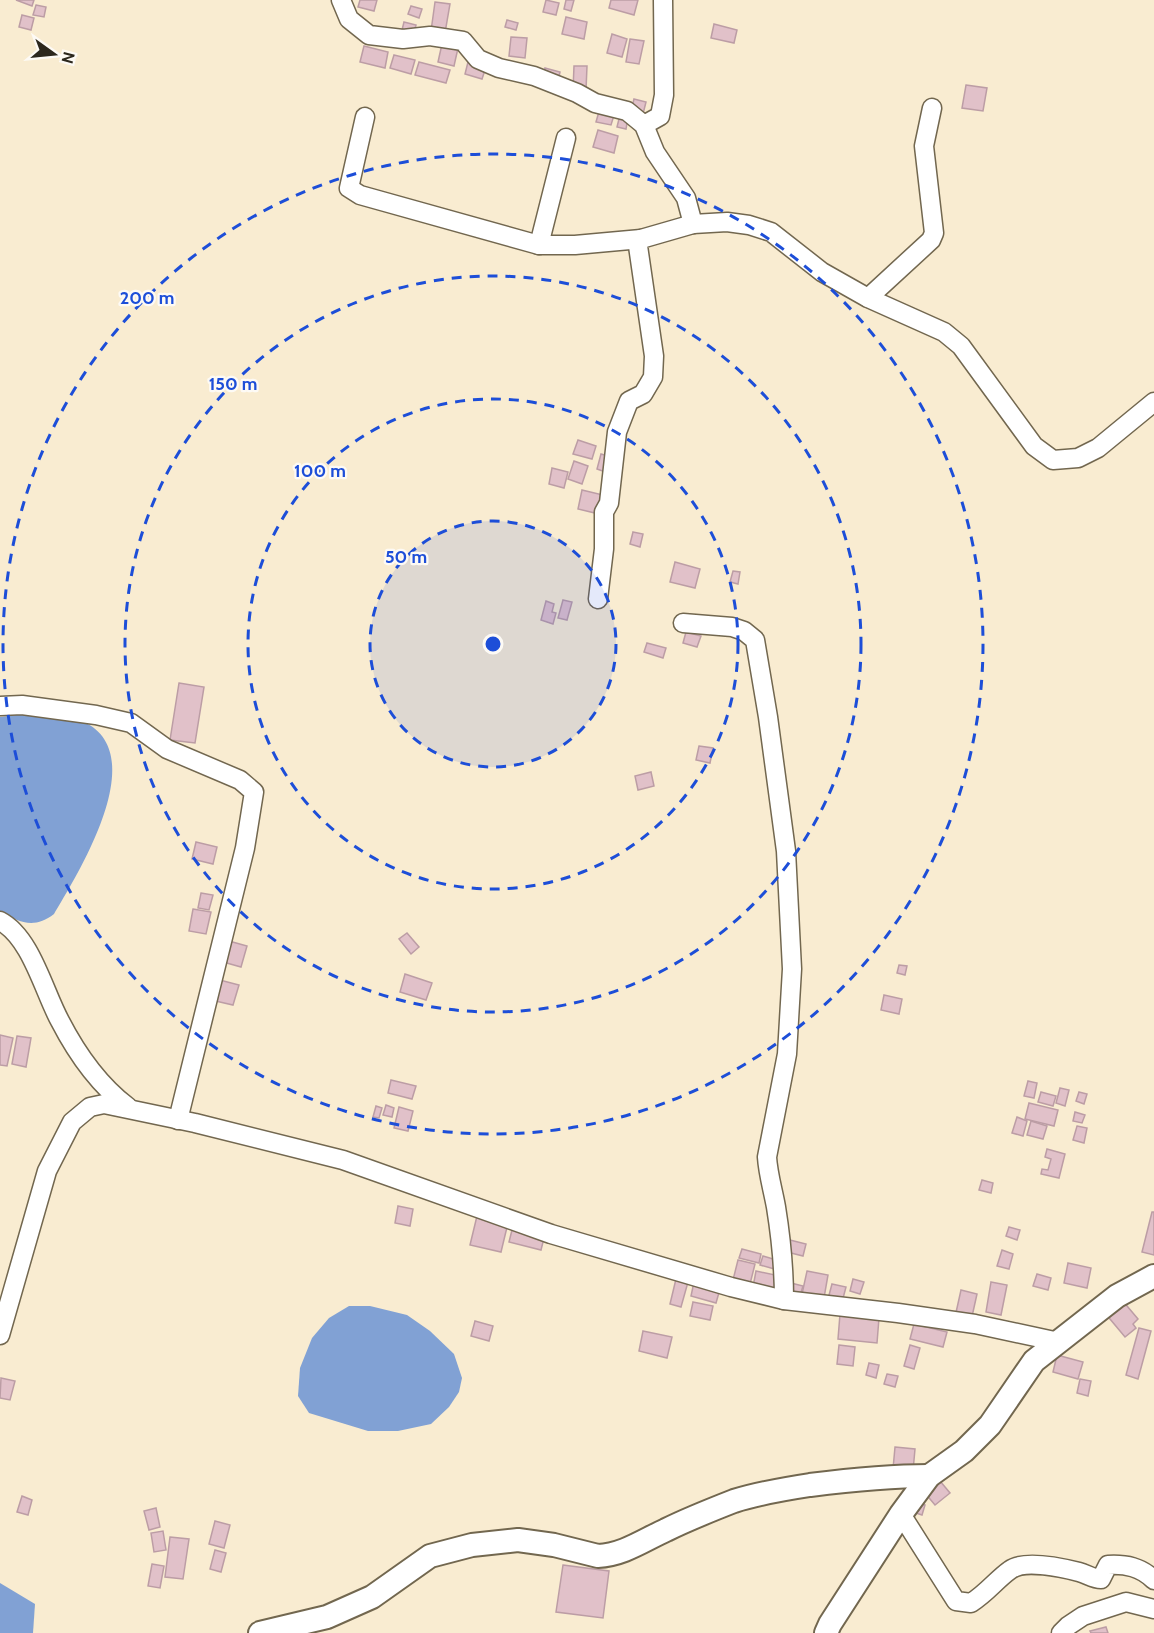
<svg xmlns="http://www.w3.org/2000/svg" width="1154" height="1633" font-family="Cabin,sans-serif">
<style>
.water{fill:#81a1d4}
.building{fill:#e1c1c9;stroke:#bc9da5;stroke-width:1.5}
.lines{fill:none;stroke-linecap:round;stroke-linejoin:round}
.minor-casing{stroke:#72674f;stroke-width:21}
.tertiary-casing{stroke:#72674f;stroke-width:26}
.minor{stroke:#fff;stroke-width:18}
.tertiary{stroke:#fff;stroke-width:22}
.ring{fill:none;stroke:#1d4ed8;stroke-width:3;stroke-dasharray:10 8}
.centre{fill:#1d4ed8;stroke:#fdfaf5;stroke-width:3}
.ring-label{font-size:18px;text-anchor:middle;font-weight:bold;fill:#1d4ed8;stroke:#fdfaf5;stroke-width:4.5;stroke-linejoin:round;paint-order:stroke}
</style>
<rect width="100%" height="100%" fill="#f9ecd1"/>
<g class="water">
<path d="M25 714C37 716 75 718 84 722 152 754 79 872 54 914 35 929 19 923 0 911V717Z"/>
<polygon points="349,1306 370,1306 407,1315 430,1331 454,1354 462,1378 459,1392 449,1407 431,1424 398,1431 368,1431 309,1413 298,1396 300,1368 312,1338 329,1318"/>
<polygon points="0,1583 35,1604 33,1633 0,1633"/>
</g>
<g class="building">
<polygon points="16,0 34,0 32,6"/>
<polygon points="360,0 377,0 374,11 358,7"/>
<polygon points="546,0 559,3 556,15 543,12"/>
<polygon points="566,0 574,0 571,11 564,9"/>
<polygon points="611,0 638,0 634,15 609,8"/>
<polygon points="435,2 450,4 445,33 431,31"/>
<polygon points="36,5 46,7 44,17 33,15"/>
<polygon points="411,6 422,9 419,18 408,14"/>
<polygon points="22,15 34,18 31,30 19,27"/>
<polygon points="566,17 587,22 584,39 562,34"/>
<polygon points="507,20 518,23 516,30 505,27"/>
<polygon points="404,22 416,25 414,33 402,30"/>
<polygon points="714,24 737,30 734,43 711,38"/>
<polygon points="612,34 627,39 622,57 607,53"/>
<polygon points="511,37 527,38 525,58 509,56"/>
<polygon points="630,39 644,41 639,64 626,62"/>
<polygon points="442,44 458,48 454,66 438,62"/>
<polygon points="364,46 388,52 385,68 360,62"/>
<polygon points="394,55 415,60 411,74 390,68"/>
<polygon points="419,62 450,70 446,83 415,75"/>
<polygon points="468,62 486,67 482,79 465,74"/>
<polygon points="574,66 587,66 586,90 573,90"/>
<polygon points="545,68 560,72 558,81 543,78"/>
<polygon points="966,85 987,88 983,111 962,108"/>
<polygon points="634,99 646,102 643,114 631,111"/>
<polygon points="600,108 615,112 611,125 596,122"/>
<polygon points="620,115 628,117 626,129 617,127"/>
<polygon points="598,130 618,136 614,153 593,147"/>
<polygon points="578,440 596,446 592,459 573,454"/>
<polygon points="601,454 612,457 608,473 597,469"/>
<polygon points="574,461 588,466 582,484 568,479"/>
<polygon points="552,468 568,472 564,488 549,484"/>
<polygon points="582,490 603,495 599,514 578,509"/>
<polygon points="633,532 643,534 640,547 630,544"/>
<polygon points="675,562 700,569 695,588 670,582"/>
<polygon points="733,571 740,572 738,584 730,582"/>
<polygon points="563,600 572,602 567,620 558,618"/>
<polygon points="546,601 554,604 552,612 556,613 553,624 541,620"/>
<polygon points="686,632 701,636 697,647 683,643"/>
<polygon points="647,643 666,648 663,658 644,652"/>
<polygon points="179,683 204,687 195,743 170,740"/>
<polygon points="699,746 713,748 710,763 696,760"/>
<polygon points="651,772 654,786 638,790 635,776"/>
<polygon points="196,842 217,847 213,864 192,859"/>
<polygon points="201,893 213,895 209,910 198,908"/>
<polygon points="193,909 211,912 206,934 189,931"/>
<polygon points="407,933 419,947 411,954 399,939"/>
<polygon points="229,941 247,946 241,967 223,962"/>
<polygon points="899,965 907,966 905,975 897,973"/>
<polygon points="405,974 432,983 426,1000 400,992"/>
<polygon points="216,979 239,985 233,1005 211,1000"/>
<polygon points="884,995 902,999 899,1014 881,1010"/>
<polygon points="0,1035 13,1038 7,1066 0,1065"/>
<polygon points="17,1036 31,1038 26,1067 12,1064"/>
<polygon points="391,1080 416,1086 412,1099 388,1093"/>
<polygon points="1028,1081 1037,1083 1034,1098 1024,1096"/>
<polygon points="1060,1088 1069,1090 1065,1106 1056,1103"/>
<polygon points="1041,1092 1056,1096 1053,1106 1038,1102"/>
<polygon points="1079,1092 1087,1094 1084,1104 1076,1101"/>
<polygon points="1029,1103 1058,1110 1054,1126 1025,1119"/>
<polygon points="386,1105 394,1108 392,1117 383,1115"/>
<polygon points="376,1106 382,1108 379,1118 373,1117"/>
<polygon points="399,1107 413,1111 408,1131 394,1128"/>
<polygon points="1075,1112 1085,1115 1082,1123 1073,1121"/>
<polygon points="1017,1117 1027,1121 1023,1136 1012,1133"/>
<polygon points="1031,1121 1047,1126 1043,1139 1027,1135"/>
<polygon points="1077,1126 1087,1128 1084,1143 1073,1140"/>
<polygon points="1047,1149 1065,1154 1059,1178 1041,1174 1042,1169 1048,1170 1051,1159 1045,1157"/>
<polygon points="982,1180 993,1183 991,1193 979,1190"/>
<polygon points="398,1206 413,1209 410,1226 395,1223"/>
<polygon points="1152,1212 1154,1212 1154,1255 1142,1252"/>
<polygon points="477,1216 508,1223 501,1252 470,1245"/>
<polygon points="1009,1227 1020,1230 1017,1240 1006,1236"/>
<polygon points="512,1230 544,1238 541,1250 509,1242"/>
<polygon points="786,1239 806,1244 803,1256 783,1251"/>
<polygon points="742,1249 761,1254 759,1263 739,1258"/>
<polygon points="1002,1250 1013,1254 1009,1269 997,1266"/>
<polygon points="763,1256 780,1261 778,1270 760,1265"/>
<polygon points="738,1260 755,1264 749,1288 732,1284"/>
<polygon points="1068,1263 1091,1268 1087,1288 1064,1283"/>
<polygon points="756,1271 780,1276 776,1292 753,1287"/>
<polygon points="807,1271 828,1275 824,1298 802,1294"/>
<polygon points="1037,1274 1051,1278 1048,1290 1033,1286"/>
<polygon points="676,1279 688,1282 681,1307 670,1304"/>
<polygon points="853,1279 864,1282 860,1294 850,1291"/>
<polygon points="694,1282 720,1289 716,1303 691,1296"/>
<polygon points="787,1282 803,1286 800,1296 785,1292"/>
<polygon points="991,1282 1007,1285 1001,1315 986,1312"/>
<polygon points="832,1284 846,1287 842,1302 828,1299"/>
<polygon points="961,1290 977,1294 971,1321 955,1317"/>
<polygon points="1122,1300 1138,1319 1133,1324 1136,1328 1125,1337 1105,1313"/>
<polygon points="693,1302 713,1306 710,1320 690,1316"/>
<polygon points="840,1314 879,1318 877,1343 838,1339"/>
<polygon points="475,1321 493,1326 489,1341 471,1336"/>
<polygon points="914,1324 947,1332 943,1347 910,1339"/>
<polygon points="1139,1328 1151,1331 1138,1379 1126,1375"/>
<polygon points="643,1331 672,1337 667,1358 639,1351"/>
<polygon points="839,1345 855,1347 853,1366 837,1364"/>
<polygon points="910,1345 920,1348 914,1369 904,1366"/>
<polygon points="1057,1355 1083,1362 1078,1379 1053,1372"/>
<polygon points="869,1363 879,1365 876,1378 866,1375"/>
<polygon points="887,1374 898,1376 895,1387 884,1384"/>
<polygon points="1,1378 15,1381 10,1400 0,1398"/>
<polygon points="1080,1379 1091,1381 1088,1396 1077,1393"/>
<polygon points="895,1447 915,1449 913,1471 893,1469"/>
<polygon points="940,1481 950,1493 935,1505 925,1493"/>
<polygon points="22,1496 32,1500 28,1515 17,1512"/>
<polygon points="917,1502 925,1505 922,1515 913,1512"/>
<polygon points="156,1508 160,1527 149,1530 144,1511"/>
<polygon points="215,1521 230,1525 224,1548 209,1544"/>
<polygon points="163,1531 166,1550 154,1552 151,1533"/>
<polygon points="170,1537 189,1539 183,1579 165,1577"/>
<polygon points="215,1550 226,1553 221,1572 210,1569"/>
<polygon points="152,1564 164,1566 160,1588 148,1586"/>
<polygon points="563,1565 609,1571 603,1618 556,1612"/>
<polygon points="1106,1627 1108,1633 1091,1633 1090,1631"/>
</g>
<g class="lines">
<g class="minor-casing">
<g id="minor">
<polyline points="341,0 349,19 369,35 403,39 430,36 463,41 478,59 499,68 534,76 577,93 595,103 627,111 644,125 655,152 686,198 693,224"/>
<polyline points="365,117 349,188 360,195 539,245 575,245 641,239"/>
<polyline points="644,125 660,116 664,95 663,0"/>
<polyline points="539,245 566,138"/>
<polyline points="868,298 931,240 934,233 924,146 932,108"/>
<polyline points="598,599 604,549 604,512 609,503 617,432 629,401 643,394 653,377 654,356 638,246 641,239 693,224 727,222 749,225 771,232 822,272 868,298 944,332 961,346 1034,446 1053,460 1078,458 1098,448 1154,402"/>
<path d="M683 623 732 627 744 631 755 640 768 717 786 851 792 969 787 1054 767 1157C768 1174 773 1190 776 1207 781 1238 784 1268 784 1300"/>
<polyline points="0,706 22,705 96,715 131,723 167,749 240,780 254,792 245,848 178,1120"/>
<path d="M0 921C31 937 44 992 60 1021 77 1054 99 1085 128 1107"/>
<polyline points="0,1335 47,1171 72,1122 90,1107 104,1104 195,1123 343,1160 551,1234 731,1287 784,1300 898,1313 975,1324 1059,1342"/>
<path d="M901 1514 956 1601 971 1603C988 1592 996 1580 1010 1570 1024 1559 1063 1568 1079 1572 1087 1574 1093 1579 1101 1579L1108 1565C1126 1564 1141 1567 1154 1580"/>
<polyline points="1061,1633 1068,1626 1083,1616 1126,1602 1154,1609"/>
</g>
</g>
<g class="tertiary-casing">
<g id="tertiary">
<path d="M260 1633 327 1617 372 1597 430 1556 472 1545 518 1540 554 1545 598 1556C623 1555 644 1540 666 1530 688 1519 711 1510 734 1501 759 1493 784 1489 810 1485 850 1480 889 1476 929 1476"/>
<polyline points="826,1633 830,1624 901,1514 929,1476 964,1451 990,1425 1034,1361 1117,1296 1154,1276"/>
</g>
</g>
<use href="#minor" class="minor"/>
<use href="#tertiary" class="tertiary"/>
</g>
<circle cx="493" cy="644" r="123" fill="#1d4ed8" fill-opacity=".12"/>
<g class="ring">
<circle cx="493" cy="644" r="123"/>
<circle cx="493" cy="644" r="245"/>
<circle cx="493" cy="644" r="368"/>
<circle cx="493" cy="644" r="490"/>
</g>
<circle cx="493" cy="644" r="9" class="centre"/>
<g class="ring-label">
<text x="147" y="304">200 m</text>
<text x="233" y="390">150 m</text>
<text x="320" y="477">100 m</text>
<text x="406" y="563">50 m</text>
</g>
<g transform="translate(54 54) rotate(105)" stroke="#fdfaf5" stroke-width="4.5" paint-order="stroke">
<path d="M0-4.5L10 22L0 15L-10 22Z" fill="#2c271d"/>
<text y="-9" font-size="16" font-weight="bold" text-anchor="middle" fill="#2c271d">N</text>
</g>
</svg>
